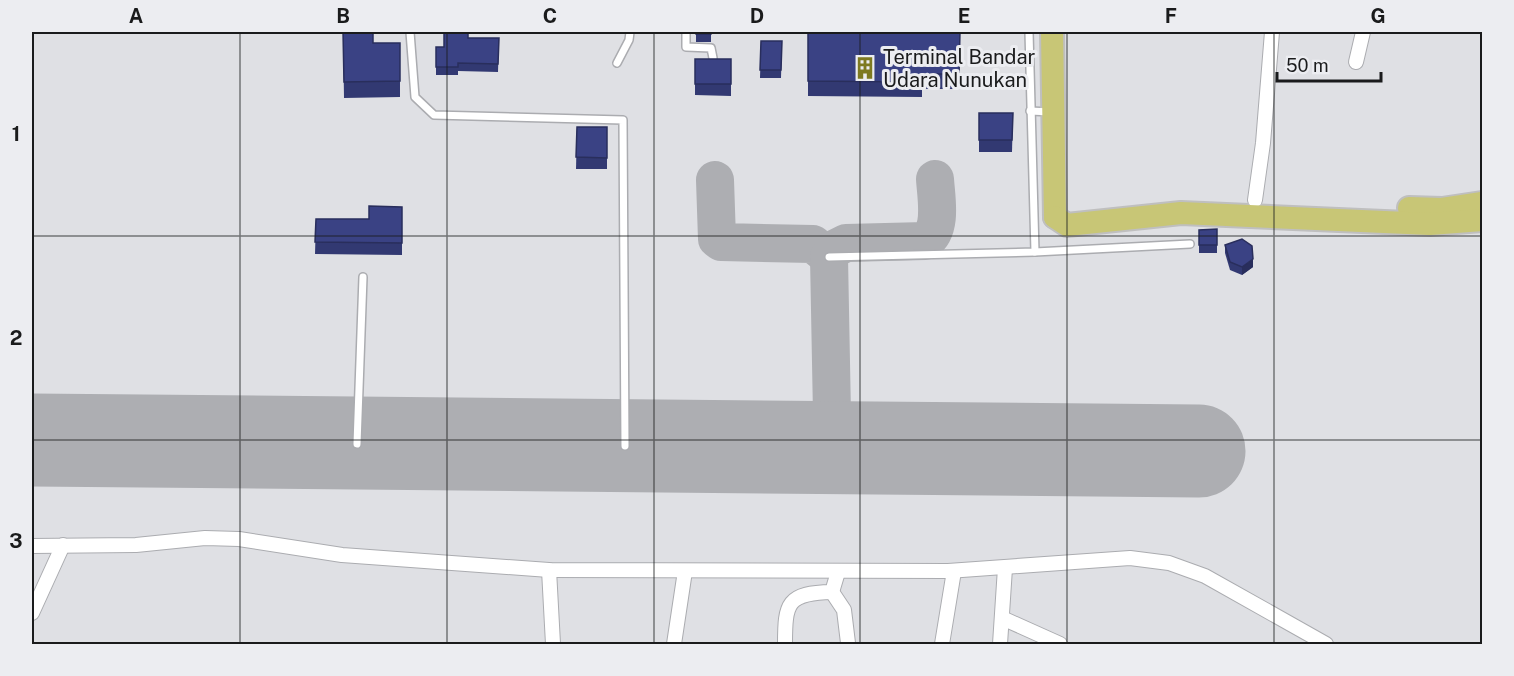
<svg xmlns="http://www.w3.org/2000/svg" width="1514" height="676" font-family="'Public Sans',sans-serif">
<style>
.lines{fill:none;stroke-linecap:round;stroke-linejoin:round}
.taxiway{stroke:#adaeb2;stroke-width:38}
.runway{stroke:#adaeb2;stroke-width:93}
.service-casing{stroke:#abacb0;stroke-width:10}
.minor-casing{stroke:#abacb0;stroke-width:16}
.trunk-casing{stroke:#bfbfbf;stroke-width:26}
.service{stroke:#fff;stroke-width:7}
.minor{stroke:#fff;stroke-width:14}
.trunk{stroke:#c8c676;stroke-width:22}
.wall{fill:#323972}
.shaded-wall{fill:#292e5c}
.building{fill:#3a4284;stroke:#292e5c;stroke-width:1.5}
.grid{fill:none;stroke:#1a1b1c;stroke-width:1.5;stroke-opacity:0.55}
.labels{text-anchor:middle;stroke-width:6;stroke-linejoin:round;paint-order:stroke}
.poi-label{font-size:20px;fill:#1a1b1c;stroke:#ecedf1;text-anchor:start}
.neatline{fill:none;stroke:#1a1b1c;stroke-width:2}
.grid-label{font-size:20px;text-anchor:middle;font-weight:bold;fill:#1a1b1c}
</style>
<rect width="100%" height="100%" fill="#dfe0e4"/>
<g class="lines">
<g class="taxiway">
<polyline points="715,180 717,239 721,242 813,244 829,257"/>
<polyline points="802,448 821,432 832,415"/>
<path d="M862 448 847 436 832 415 829 257 836 248 846 243 925 241C943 230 936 197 935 179"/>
</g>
<polyline class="runway" points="32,440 1199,451"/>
<g class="service-casing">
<g id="service">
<polyline points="410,32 415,97 434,115 623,120 625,446"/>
<polyline points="686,32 686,47 711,48 713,58"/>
<polyline points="1029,32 1035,252"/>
<polyline points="617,63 629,40 630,32"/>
<polyline points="1030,111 1051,112"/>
<polyline points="829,257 1035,252 1190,244"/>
<polyline points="357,444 363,277"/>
</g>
</g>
<g class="minor-casing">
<g id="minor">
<polyline points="1356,62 1363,32"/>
<polyline points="1255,200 1263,143 1272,32"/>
<polyline points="32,546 136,545 205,538 239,539 342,555 549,570 948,571 1130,558 1169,563 1205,576 1326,644"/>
<polyline points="549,570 553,644"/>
<polyline points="832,592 844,610 848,643"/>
<polyline points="32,613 63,545"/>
<polyline points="1002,618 1060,644"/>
<polyline points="674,644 685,571"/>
<path d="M785 644C785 603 787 593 832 592L838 572"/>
<polyline points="942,644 954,571"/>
<polyline points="1000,644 1005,568"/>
</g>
</g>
<g class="trunk-casing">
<g id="trunk">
<polyline points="1052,32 1055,217"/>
<polyline points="1409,208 1442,209 1482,203"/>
<polyline points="1055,217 1067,225 1181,213 1430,224 1482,220"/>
</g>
</g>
<use href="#service" class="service"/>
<use href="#minor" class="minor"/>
<use href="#trunk" class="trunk"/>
</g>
<g class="wall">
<polygon points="343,32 373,43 400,43 400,97 344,98"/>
<rect x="696" y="32" width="15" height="10"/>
<polygon points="808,32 960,32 959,89 922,89 922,97 808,96"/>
<polygon points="468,38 499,38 498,72 458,71 458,75 436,75 436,47 444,47"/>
<polygon points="761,41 782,41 781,78 760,78"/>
<polygon points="695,59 731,59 731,96 695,95"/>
<polygon points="979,113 1013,113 1012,152 979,152"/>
<polygon points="577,127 607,127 607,169 576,169"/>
<polygon points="402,207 402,255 315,254 316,219 369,219"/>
<polygon points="1217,229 1217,253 1199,253 1199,230"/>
<polygon points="1225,245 1253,267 1242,275 1230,270 1225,253"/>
</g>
<polygon class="shaded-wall" points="1253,259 1253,267 1242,275 1242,267"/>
<g class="building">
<polygon points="343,32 373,32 373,43 400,43 400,81 344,82"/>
<polygon points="444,32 468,32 468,38 499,38 498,64 458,63 458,67 436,67 436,47 444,47"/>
<rect x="696" y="32" width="15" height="2"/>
<polygon points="808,32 960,32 959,74 922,74 922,82 808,81"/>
<polygon points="761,41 782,41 781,70 760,70"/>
<rect x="695" y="59" width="36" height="25"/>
<polygon points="979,113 1013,113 1012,140 979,140"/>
<polygon points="577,127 607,127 607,158 576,157"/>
<polygon points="369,206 402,207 402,243 315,242 316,219 369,219"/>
<polygon points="1217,229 1217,245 1199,245 1199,230"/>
<polygon points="1242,239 1252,246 1253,259 1242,267 1230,262 1225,245"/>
</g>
<path class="grid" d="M240 32V644M447 32V644M654 32V644M860 32V644M1067 32V644M1274 32V644M32 236H1482M32 440H1482"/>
<defs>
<g id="building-bare" transform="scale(1.8)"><path d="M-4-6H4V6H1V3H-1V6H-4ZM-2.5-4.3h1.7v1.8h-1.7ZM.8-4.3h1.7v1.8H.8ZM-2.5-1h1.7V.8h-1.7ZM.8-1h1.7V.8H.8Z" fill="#7e7a21" stroke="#ecedf1" stroke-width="2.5" paint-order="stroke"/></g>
</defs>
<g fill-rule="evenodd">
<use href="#building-bare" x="865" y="68"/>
</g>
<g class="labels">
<g class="poi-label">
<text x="883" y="64">Terminal Bandar<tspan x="883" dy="23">Udara Nunukan</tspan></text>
</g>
</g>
<rect width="1514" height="676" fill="none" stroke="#ecedf1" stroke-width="66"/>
<path d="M1277 72v9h104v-9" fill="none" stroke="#1a1b1c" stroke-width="3"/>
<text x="1286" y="72" font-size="18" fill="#1a1b1c" stroke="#ecedf1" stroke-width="4.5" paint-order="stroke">50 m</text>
<rect x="33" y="33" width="1448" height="610" class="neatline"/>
<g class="grid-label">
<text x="136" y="23">A</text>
<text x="343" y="23">B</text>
<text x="550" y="23">C</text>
<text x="757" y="23">D</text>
<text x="964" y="23">E</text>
<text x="1171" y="23">F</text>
<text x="1378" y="23">G</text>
<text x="16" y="141">1</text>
<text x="16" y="345">2</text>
<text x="16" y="548">3</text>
</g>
</svg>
